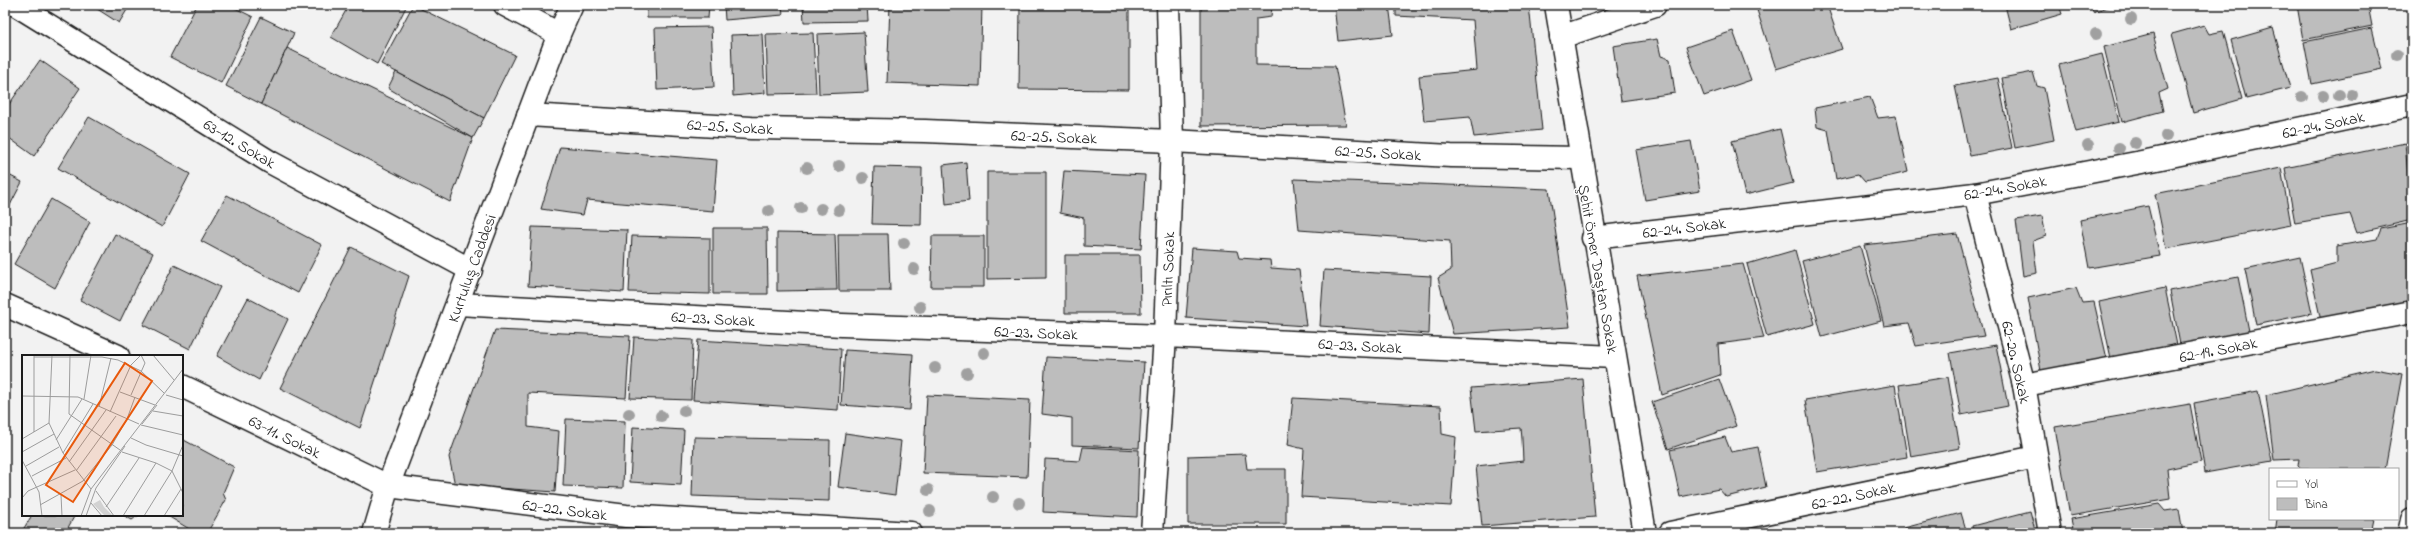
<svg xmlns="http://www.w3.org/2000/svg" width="2417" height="538" font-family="'Indie Flower',sans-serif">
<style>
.building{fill:#bdbdbd;stroke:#1c1c1c}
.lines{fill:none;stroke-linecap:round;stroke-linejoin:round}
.minor-casing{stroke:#1c1c1c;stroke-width:25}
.tertiary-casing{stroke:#1c1c1c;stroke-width:25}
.minor{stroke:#fff;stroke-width:22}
.tertiary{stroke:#fff;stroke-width:22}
.tree{fill:#a0a0a0}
.labels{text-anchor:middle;stroke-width:3;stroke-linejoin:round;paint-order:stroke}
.street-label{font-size:16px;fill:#1c1c1c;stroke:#fff}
.inset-road{fill:none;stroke:#9c9c9c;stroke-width:1}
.view{fill:#e8590c;fill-opacity:0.15;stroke:#e8590c;stroke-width:2}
.inset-edge{fill:none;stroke:#1c1c1c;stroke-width:2}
</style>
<rect width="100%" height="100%" fill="#f2f2f2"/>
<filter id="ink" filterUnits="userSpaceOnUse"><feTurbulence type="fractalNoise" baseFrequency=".025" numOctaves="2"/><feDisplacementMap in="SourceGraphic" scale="8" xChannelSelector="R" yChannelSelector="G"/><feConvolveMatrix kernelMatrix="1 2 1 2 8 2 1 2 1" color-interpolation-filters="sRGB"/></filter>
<g filter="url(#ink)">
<g class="building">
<polygon points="91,5 130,5 119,23"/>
<polygon points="197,5 229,5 253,17 221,83 170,57"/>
<polygon points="349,5 407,5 377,64 331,37"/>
<polygon points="413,5 515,55 484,118 381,64"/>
<polygon points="647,5 709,5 708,18 647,18"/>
<polygon points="724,5 782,5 783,15 725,20"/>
<polygon points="803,5 867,5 868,21 804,22"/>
<polygon points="890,5 982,5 980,86 887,83"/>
<polygon points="1020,5 1129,5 1129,90 1019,89"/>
<polygon points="1201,5 1272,5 1271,17 1256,19 1256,65 1335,66 1346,125 1201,126"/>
<polygon points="1334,5 1389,5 1393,35 1338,41"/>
<polygon points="1396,5 1529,5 1542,130 1474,137 1470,117 1424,121 1419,76 1477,70 1473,20 1396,16"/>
<polygon points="1775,5 1827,5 1842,49 1776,69 1757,10"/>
<polygon points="2005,5 2059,5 2062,14 2011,29"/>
<polygon points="2091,5 2114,5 2093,12"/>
<polygon points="2297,5 2368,5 2372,26 2303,40"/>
<polygon points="261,17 294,33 261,104 226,86"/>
<polygon points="2204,25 2209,34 2223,31 2242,99 2193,113 2172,34"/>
<polygon points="711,27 714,87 657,90 655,28"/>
<polygon points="2273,28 2290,88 2246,99 2231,40"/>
<polygon points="2372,28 2382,69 2312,84 2304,42"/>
<polygon points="1733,31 1751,80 1704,96 1686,47"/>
<polygon points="864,32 868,92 819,94 817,34"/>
<polygon points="813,33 816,93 768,94 766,34"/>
<polygon points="762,34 765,93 733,96 731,35"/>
<polygon points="2153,34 2168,89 2159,93 2163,111 2122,122 2104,47"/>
<polygon points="1657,39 1661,56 1670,59 1675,93 1621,101 1613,46"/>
<polygon points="287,48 473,138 450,202 261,104"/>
<polygon points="2102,54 2119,122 2076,132 2059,65"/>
<polygon points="40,60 80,88 34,156 5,135 5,110"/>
<polygon points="396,72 484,118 473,138 388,88"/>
<polygon points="2033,72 2037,86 2044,88 2054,140 2015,148 2002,78"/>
<polygon points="1998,78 2012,148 1970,156 1955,86"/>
<polygon points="1870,97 1878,118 1896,116 1908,172 1865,182 1858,174 1836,179 1828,130 1817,127 1815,108"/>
<polygon points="89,117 190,174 162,227 58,168"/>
<polygon points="1780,129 1793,183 1745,195 1732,141"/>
<polygon points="1691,141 1700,191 1645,200 1636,150"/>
<polygon points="2405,143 2412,220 2357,233 2350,214 2295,223 2285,168"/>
<polygon points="560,147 717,160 713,211 587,200 583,215 541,209"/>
<polygon points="966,162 969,201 946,204 943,165"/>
<polygon points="874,167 922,168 921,225 872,224"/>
<polygon points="2281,168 2291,225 2166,249 2155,194"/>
<polygon points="1064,171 1145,175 1141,249 1084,246 1084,218 1060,213"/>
<polygon points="987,172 1046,172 1046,278 987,279"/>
<polygon points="5,173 22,182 5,215"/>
<polygon points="1294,179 1549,189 1570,327 1453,334 1438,278 1451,270 1450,241 1299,230"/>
<polygon points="227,195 322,245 298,293 201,241"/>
<polygon points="51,199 90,222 55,288 14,264"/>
<polygon points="2148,206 2160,256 2089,268 2080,220"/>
<polygon points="2042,216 2046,236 2033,241 2037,273 2023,276 2016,220"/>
<polygon points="2412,223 2412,307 2322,326 2310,270 2337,263 2337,246 2377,239 2381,229"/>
<polygon points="532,227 627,230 624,292 528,286"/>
<polygon points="713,228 767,228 768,294 713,294"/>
<polygon points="777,233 835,234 837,290 777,291"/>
<polygon points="115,234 153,253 120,321 80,300"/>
<polygon points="838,234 888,234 890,291 839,291"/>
<polygon points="1957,234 1984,336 1916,346 1909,323 1884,326 1864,245"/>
<polygon points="632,236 710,238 710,294 629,292"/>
<polygon points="932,236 984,236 984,287 931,287"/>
<polygon points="1860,246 1881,321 1822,337 1802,261"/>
<polygon points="351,247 409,276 360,428 280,388"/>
<polygon points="1192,248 1237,251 1239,258 1270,260 1271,268 1299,270 1306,326 1186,318"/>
<polygon points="1795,250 1815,324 1767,337 1747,264"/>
<polygon points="1065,255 1140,255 1141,313 1065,313"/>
<polygon points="2300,257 2312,313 2256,325 2245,269"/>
<polygon points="1743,264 1764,338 1718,344 1720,375 1662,395 1637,276"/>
<polygon points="174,265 220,287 190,349 143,325"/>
<polygon points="1324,270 1431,276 1429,334 1320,326"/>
<polygon points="2238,277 2250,336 2181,350 2170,291"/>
<polygon points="2076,288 2082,303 2094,302 2107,359 2041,371 2028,298"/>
<polygon points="2165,288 2178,350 2112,363 2099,302"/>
<polygon points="248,298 288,319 259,380 217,356"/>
<polygon points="495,330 630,336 626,398 528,393 528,427 559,431 555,492 455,485 449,457"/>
<polygon points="634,337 693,340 691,400 630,398"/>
<polygon points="698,340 841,349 838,410 693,400"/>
<polygon points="1996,345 2008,406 1961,415 1950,353"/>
<polygon points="845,350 913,354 910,410 841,405"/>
<polygon points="1046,357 1144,362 1139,448 1072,445 1072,418 1042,414"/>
<polygon points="2375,369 2402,374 2385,469 2301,469 2298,466 2299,459 2274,460 2266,395"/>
<polygon points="1948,377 1960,448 1911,457 1899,385"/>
<polygon points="1583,379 1595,517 1482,526 1476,466 1523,461 1522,439 1521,428 1476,431 1471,388"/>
<polygon points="1719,379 1736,426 1668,449 1652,402"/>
<polygon points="1895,385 1907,457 1817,472 1805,400"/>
<polygon points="2258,391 2272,461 2205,473 2194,403"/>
<polygon points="927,395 1030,400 1027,477 923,473"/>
<polygon points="1293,398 1441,406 1442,434 1456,437 1451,506 1301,497 1304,449 1288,445"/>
<polygon points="2190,404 2201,462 2167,469 2170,499 2070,516 2055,427"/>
<polygon points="566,419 625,421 623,488 563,486"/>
<polygon points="633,427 684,430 681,485 630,482"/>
<polygon points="845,433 901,441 895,495 838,487"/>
<polygon points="694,437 830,440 829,501 692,496"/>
<polygon points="1725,437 1731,452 1758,447 1766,487 1726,497 1719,489 1680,497 1670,450"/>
<polygon points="182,439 234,467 223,493 226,500 207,533 196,533 166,515 182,515"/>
<polygon points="1083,447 1139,450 1137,517 1043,512 1045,459 1080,461"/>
<polygon points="1245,454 1247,469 1286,469 1286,524 1188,524 1188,456"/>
<polygon points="2159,504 2165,511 2179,509 2183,533 2074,533 2071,519"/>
<polygon points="2030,511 2036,533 1973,533 1972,526"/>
<polygon points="1961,513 1967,533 1905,533 1904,528"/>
<polygon points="32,515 75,515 65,533 21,533"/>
<polygon points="123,515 139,515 132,520"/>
<polygon points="2277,519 2374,519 2371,533 2275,533"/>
</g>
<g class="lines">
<g class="minor-casing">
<g id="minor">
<polyline points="16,5 270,162 471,270"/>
<polyline points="505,5 559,34"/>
<polyline points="1556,5 1645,533"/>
<polyline points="1561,37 1655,5"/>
<polyline points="528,115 751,128 925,131 1172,141 1451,156 1580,158"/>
<polyline points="1975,194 2024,385 2050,533"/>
<polyline points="1593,238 1975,194 2152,160 2412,105"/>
<polyline points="458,304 842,325 1165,336 1614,357"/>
<polyline points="5,305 118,356"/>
<polyline points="2024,385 2412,312"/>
<polyline points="182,386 388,486 626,516 911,533"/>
<polyline points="1152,533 1165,336 1172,141 1168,5"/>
<polyline points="1670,533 2036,457"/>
<polyline points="2409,533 2412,520"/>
</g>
</g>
<g class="tertiary-casing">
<polyline id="tertiary" points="374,533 388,486 559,34 572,5"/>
</g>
<use href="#minor" class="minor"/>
<use href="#tertiary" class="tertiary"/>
</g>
<g class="tree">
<circle cx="2131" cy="19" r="6"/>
<circle cx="2096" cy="34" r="6"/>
<circle cx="2397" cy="55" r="6"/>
<circle cx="2339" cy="95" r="6"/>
<circle cx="2352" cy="95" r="6"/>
<circle cx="2323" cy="96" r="6"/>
<circle cx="2302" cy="97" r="6"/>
<circle cx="2166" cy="136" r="6"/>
<circle cx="2135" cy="143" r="6"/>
<circle cx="2088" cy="145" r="6"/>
<circle cx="2119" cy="148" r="6"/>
<circle cx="839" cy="166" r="6"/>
<circle cx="807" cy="168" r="6"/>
<circle cx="863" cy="178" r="6"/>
<circle cx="801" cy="208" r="6"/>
<circle cx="821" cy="209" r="6"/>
<circle cx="839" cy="210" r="6"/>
<circle cx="769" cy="211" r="6"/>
<circle cx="904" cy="243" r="6"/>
<circle cx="914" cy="269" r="6"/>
<circle cx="920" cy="307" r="6"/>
<circle cx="984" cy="353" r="6"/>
<circle cx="935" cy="368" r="6"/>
<circle cx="967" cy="373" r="6"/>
<circle cx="684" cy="411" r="6"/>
<circle cx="629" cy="414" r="6"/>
<circle cx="661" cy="416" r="6"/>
<circle cx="928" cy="490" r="6"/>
<circle cx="993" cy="497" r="6"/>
<circle cx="1019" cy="503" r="6"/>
<circle cx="930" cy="511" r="6"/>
</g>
</g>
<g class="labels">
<g class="street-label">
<text transform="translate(2323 124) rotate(-12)" y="6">62-24. Sokak</text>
<text transform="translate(730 126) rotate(3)" y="6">62-25. Sokak</text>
<text transform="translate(1054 136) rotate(2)" y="6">62-25. Sokak</text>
<text transform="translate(240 143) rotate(31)" y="6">63-12. Sokak</text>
<text transform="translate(1378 152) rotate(3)" y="6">62-25. Sokak</text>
<text transform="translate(2005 187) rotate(-10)" y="6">62-24. Sokak</text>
<text transform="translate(1684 227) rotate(-7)" y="6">62-24. Sokak</text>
<text transform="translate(471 268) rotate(-70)" y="6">Kurtuluş Caddesi</text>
<text transform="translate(1167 269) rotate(-88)" y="6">Pırıltı Sokak</text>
<text transform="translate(1599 269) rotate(80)" y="6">Şehit Ömer Daştan Sokak</text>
<text transform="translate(713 318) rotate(3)" y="6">62-23. Sokak</text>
<text transform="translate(1036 332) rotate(2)" y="6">62-23. Sokak</text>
<text transform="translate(1360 345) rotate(3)" y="6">62-23. Sokak</text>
<text transform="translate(2218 349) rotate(-11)" y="6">62-19. Sokak</text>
<text transform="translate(2017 362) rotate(77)" y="6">62-20. Sokak</text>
<text transform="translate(285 436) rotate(26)" y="6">63-11. Sokak</text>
<text transform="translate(1853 495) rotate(-12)" y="6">62-22. Sokak</text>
<text transform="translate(565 509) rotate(7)" y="6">62-22. Sokak</text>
</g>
</g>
<g transform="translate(22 355)">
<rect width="161" height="161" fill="#f2f2f2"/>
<path d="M78 145 82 152 91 161H83L71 149Z" fill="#d2d2d2"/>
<path class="inset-road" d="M30 0 27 68 41 98 69 134M48 0 47 59 98 95M131 0 152 25M12 2H80L96 5 119 16 142 38M109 10 119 0M98 37 133 50M109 40 123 8 119 0M144 40 161 45M0 41 56 42 117 69M62 44 69 0M77 52 89 3M131 56 161 61M88 57 109 10M120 69 135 50M119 70 161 80M12 77V0M109 83 124 90 161 101M0 84 27 68M34 85 60 44M0 97 32 79M100 97 134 108 150 116 161 138M41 98 71 49M0 105 17 137 20 161M47 107 84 55M4 111 37 92M54 116 94 61M10 121 44 103M74 136 92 161M39 140 40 161M0 143 6 136 53 115M69 148 80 161M18 150 61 126 90 90 105 64 113 42M84 152 117 103M59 161 69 134 161 14M64 161 74 133 103 91M101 161 134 108M122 161 150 116 161 90M142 161 159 134"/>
<path class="view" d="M103 8 130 26 51 147 24 130Z"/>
<rect width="161" height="161" class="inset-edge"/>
</g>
<rect width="2417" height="538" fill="none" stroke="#fff" stroke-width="20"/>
<rect x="10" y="10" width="2397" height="518" fill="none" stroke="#1c1c1c" stroke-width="1.5" filter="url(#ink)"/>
<rect x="2269" y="468" width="130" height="52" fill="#ffffff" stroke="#a4a4a4"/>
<rect x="2277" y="481" width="20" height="6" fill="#ffffff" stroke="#a4a4a4"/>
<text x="2305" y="488" font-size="12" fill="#1c1c1c">Yol</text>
<rect x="2277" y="498" width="20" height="12" fill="#bdbdbd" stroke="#a4a4a4"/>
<text x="2305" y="508" font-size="12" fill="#1c1c1c">Bina</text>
</svg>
